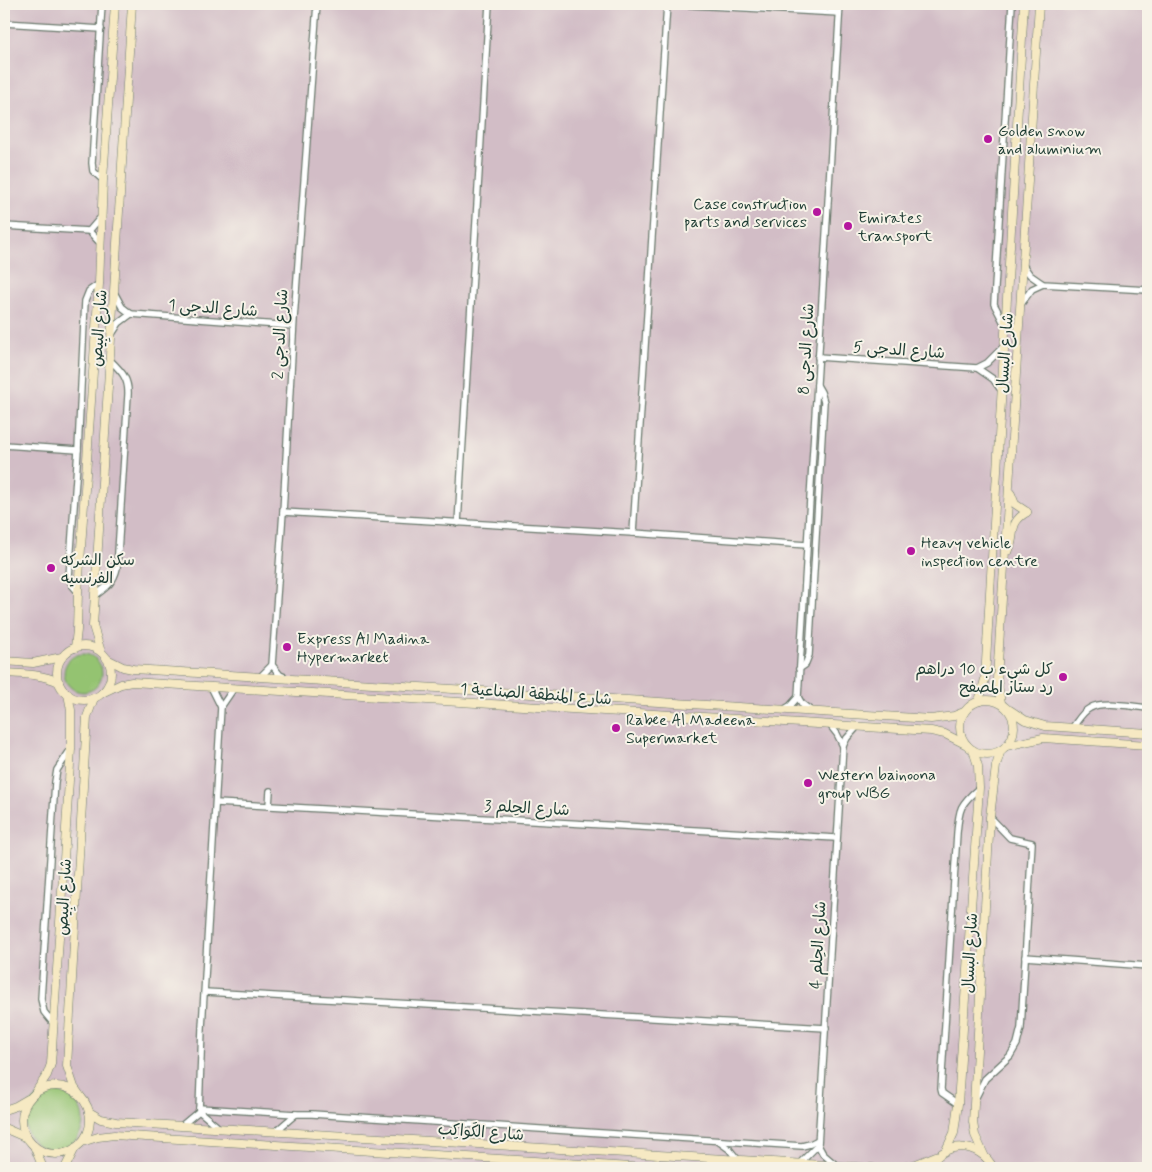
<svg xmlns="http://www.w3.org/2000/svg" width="1152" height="1172" font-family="Mynerve,'Playpen Sans Arabic',sans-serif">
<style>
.industrial{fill:#d2bdc6}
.green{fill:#94c371;stroke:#5a8052}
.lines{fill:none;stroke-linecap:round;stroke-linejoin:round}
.street-casing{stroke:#6a796c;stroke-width:8}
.secondary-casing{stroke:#6a796c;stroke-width:9}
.street{stroke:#fff;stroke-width:5.5}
.secondary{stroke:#f6e9c3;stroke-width:8}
.poi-dot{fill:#b5179e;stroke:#f7f3e8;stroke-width:2}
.labels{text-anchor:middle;stroke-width:4;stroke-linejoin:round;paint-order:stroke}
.poi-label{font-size:16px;fill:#1f3d34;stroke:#f7f3e8;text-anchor:start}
.street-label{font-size:16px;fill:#1f3d34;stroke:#f7f3e8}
</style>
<rect width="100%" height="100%" fill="#f7f3e8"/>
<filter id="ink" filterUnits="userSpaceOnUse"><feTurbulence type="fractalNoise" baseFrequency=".02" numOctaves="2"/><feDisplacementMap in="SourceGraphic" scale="10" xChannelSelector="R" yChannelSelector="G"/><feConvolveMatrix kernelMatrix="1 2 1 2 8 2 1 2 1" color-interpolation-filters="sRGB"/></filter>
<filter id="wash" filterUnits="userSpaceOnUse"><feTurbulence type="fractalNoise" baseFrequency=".0096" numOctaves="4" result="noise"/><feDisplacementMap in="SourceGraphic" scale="20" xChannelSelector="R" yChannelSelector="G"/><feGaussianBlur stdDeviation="1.12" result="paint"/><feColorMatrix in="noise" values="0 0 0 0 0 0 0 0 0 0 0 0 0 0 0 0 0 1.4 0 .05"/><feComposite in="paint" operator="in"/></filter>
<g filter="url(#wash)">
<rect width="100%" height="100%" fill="#f5e9d5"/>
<rect class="industrial" x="4" y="4" width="1144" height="1164"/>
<g class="green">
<circle cx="83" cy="673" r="19"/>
<circle cx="54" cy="1121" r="29"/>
</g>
</g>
<g filter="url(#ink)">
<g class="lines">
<g class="street-casing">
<g id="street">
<polyline points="102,4 92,163 93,171 103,180"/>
<polyline points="672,4 839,13"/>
<polyline points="4,23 101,29"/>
<polyline points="4,226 89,231 100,243"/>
<polyline points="89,231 101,217"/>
<polyline points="1023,265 1030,275 1043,284 1148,290"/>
<polyline points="115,294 122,307 131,314 293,326"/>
<polyline points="1021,304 1032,289 1043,284"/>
<polyline points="1005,325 994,304 1012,4"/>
<polyline points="112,334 119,323 131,314"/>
<polyline points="818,357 977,368 993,379 1001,390"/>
<polyline points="977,368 987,363 1003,347"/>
<polyline points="4,445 78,450"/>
<polyline points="283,512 633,533 807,545"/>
<polyline points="458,523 489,4"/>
<polyline points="633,533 667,4"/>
<polyline points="78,592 72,585 69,577 78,450 85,301 89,291 99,284"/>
<path d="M96 595C107 587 114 582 117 568L128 395C129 378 121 371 110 360"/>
<polyline points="272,665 280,675 285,677"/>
<polyline points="799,669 805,665 809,655 824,402 821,392 817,385"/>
<polyline points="260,677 272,665 283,512 294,319 317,4"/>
<polyline points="221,707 234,688"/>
<polyline points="783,710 790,706 798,697"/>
<polyline points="810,710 802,704 798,697 840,4"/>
<polyline points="830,725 837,734 843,746"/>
<path d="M1072 728C1077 722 1082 712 1090 708 1103 700 1133 707 1148 708"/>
<polyline points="216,803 836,838"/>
<polyline points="269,806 270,791"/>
<polyline points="1025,957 1148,966"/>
<polyline points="205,992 826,1028"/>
<polyline points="53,1023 44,1012 41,999 55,782 57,770 71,749"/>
<polyline points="976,1097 985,1079 1010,1056 1017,1044 1021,1028 1032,843 1010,838 990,817"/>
<path d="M958 1104 942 1093 941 1089 957 833C959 809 960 804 979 788"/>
<polyline points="199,1108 296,1114"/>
<polyline points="199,1111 218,1127"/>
<polyline points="181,1126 199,1111 202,1028 221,707 211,687"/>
<polyline points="275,1132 296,1114 312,1114 802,1146 810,1144 818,1140"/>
<polyline points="718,1141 729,1149 738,1160"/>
<polyline points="799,1164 818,1145"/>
<polyline points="837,1166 823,1154 818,1145 843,746 847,738 857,727"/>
</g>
</g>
<g class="secondary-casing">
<g id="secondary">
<polyline points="1011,494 1015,504 1027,512"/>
<path d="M1009 550C1016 533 1008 523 1027 512"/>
<circle cx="84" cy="673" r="27"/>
<polyline points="75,648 77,630 78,592 99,284 103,180 115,4"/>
<polyline points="101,652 93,626 132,4"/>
<polyline points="107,659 123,667 133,669 931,719 954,716 964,712"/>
<polyline points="4,661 33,663 62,657"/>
<path d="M4 673C23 674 41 674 59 682"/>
<polyline points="102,693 121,684 132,682 931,731 945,734 967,745"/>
<circle cx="987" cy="727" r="27"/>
<polyline points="979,701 985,679 1024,4"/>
<path d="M1001 703 997 679C1012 454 1024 229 1039 4"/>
<polyline points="1010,710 1025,720 1045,726 1148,733"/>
<polyline points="1006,746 1043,738 1148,745"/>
<circle cx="56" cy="1120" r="34"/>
<polyline points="35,1093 47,1075 51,1064 71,749 71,710 68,694"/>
<polyline points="81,1097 74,1087 67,1066 87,717 94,698"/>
<polyline points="4,1110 16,1106 28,1099"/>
<polyline points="89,1112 101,1119 116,1122 873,1168"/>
<polyline points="4,1128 27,1138"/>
<polyline points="82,1142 98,1137 114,1135 647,1168"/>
<polyline points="34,1146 43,1168"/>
<polyline points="946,1150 954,1133 958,1104 979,788 978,766 973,750"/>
<polyline points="984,1155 975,1135 973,1122 990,817 996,766 1001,750"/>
<polyline points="65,1168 75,1148"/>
<polyline points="898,1168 914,1165 936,1156"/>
<path d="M929 1168C943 1140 980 1141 993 1168"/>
</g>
</g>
<use href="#street" class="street"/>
<use href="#secondary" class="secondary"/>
</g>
</g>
<g class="poi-dot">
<circle cx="988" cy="139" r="5"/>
<circle cx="817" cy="212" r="5"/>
<circle cx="848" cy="226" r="5"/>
<circle cx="911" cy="551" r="5"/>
<circle cx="51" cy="568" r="5"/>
<circle cx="287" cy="647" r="5"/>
<circle cx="1063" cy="677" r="5"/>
<circle cx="616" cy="728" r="5"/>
<circle cx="808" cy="783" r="5"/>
</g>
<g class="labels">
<g class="poi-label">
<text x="998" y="136">Golden snow<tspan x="998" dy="18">and aluminium</tspan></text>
<text x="807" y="209" text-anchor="end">Case construction<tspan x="807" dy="18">parts and services</tspan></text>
<text x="858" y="223">Emirates<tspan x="858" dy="18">transport</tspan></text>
<text x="921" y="548">Heavy vehicle<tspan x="921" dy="18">inspection centre</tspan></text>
<text x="61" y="565">سكن الشركه<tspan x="61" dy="18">الفرنسيه</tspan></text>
<text x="297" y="644">Express Al Madina<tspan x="297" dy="18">Hypermarket</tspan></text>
<text x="1053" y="674" text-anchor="end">كل شيء ب 10 دراهم<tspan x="1053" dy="18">رد ستار المصفح</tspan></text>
<text x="626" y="725">Rabee Al Madeena<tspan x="626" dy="18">Supermarket</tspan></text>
<text x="818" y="780">Western bainoona<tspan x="818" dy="18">group WBG</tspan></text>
</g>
<g class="street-label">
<text transform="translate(213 307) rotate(4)" y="6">شارع الدجى 1</text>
<text transform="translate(98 328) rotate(-86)" y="6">شارع البِيص</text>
<text transform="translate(279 334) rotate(-87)" y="6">شارع الدجى 2</text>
<text transform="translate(805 349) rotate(-87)" y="6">شارع الدجى 8</text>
<text transform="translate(899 349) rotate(4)" y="6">شارع الدجى 5</text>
<text transform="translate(1004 353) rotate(-86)" y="6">شارع البسال</text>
<text transform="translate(536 693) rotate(4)" y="6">شارع المنطقة الصناعية 1</text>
<text transform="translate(527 807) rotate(3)" y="6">شارع الحِلم 3</text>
<text transform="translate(63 897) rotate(-87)" y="6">شارع البِيص</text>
<text transform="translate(817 945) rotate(-87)" y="6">شارع الحِلم 4</text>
<text transform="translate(969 953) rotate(-87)" y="6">شارع البسال</text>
<text transform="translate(481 1131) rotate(4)" y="6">شارع الكَواكِب</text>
</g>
</g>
<rect width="1152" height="1172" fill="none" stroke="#f7f3e8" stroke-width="20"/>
</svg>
